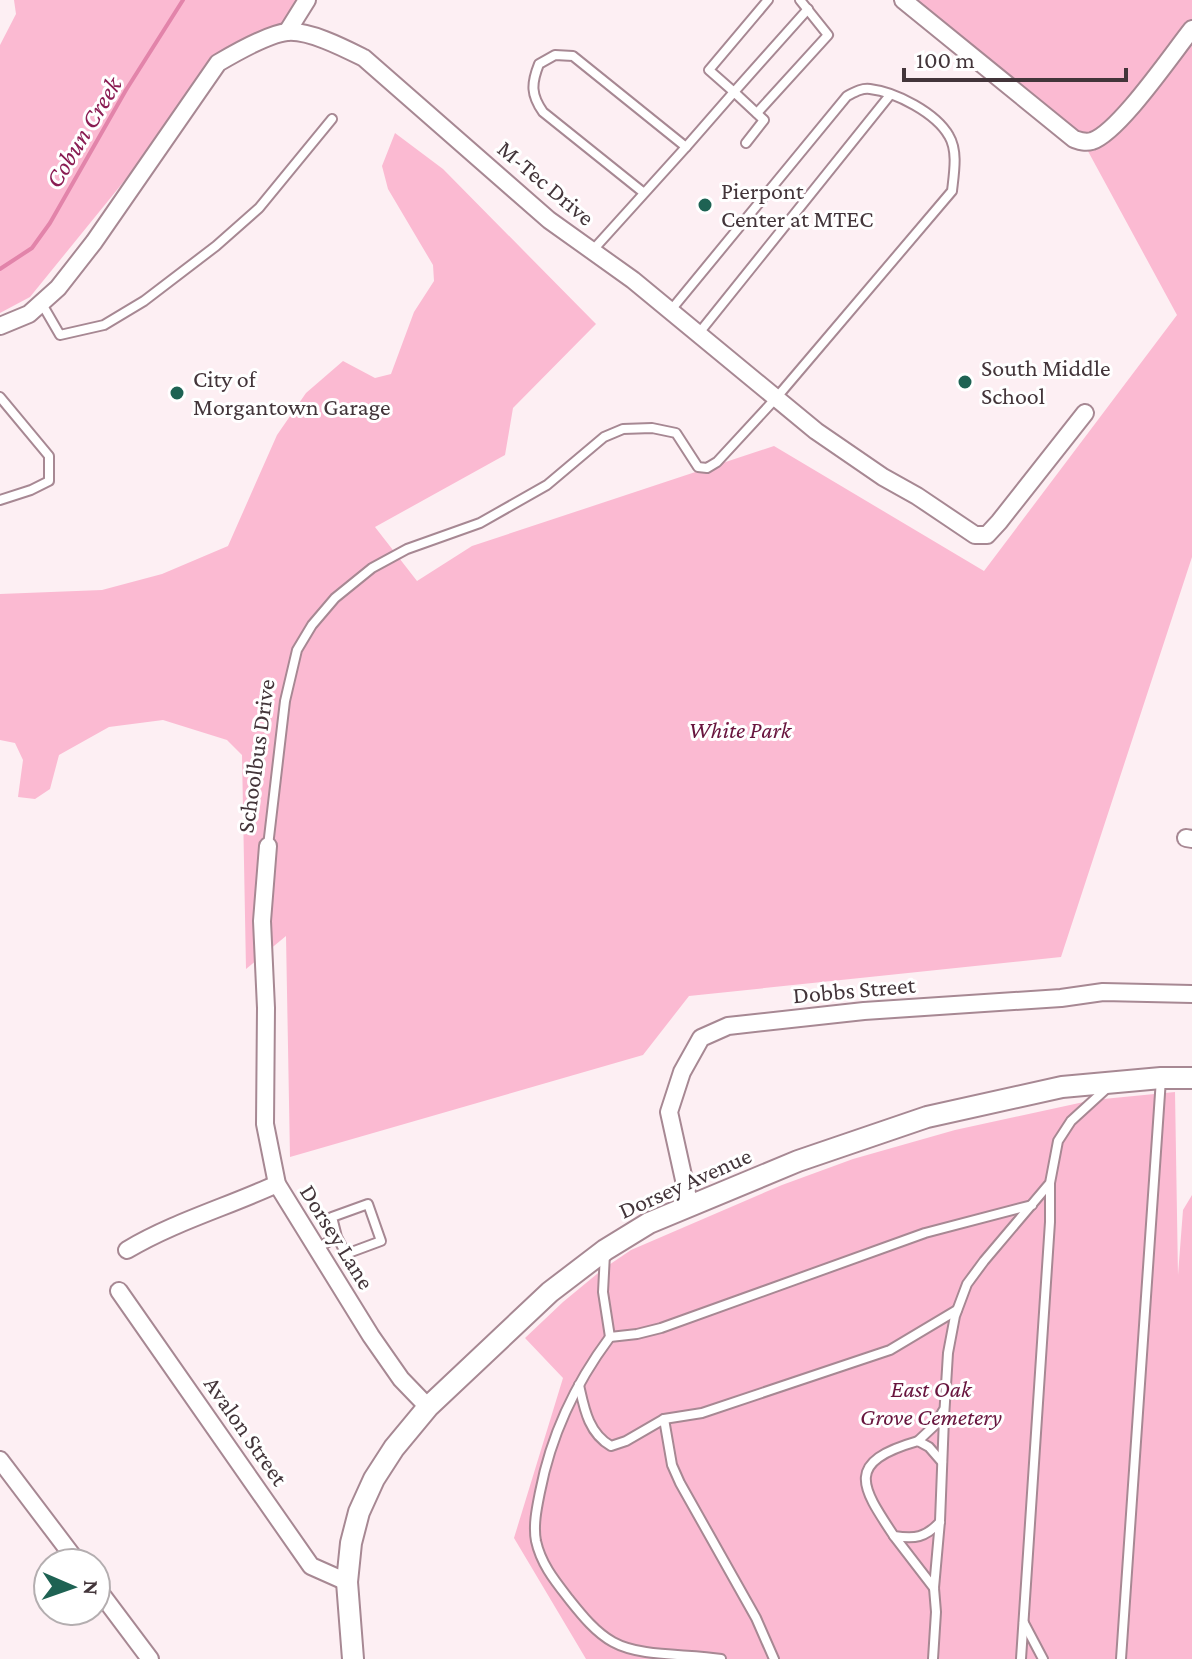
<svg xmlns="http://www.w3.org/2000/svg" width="1192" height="1659" font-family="'Crimson Pro',serif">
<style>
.green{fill:#fbbad2}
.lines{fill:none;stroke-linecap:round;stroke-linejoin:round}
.stream{stroke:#e284aa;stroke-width:4}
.service-casing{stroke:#a78893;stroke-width:12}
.minor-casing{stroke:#a78893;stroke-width:20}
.tertiary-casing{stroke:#a78893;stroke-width:24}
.service{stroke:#fff;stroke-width:8}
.minor{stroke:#fff;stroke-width:16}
.tertiary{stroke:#fff;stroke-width:20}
.poi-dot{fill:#1e6253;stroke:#fff;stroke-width:3}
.labels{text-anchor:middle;stroke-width:6;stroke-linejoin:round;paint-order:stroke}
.street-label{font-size:24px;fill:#43353a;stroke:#fff}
.poi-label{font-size:24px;fill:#43353a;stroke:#fff;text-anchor:start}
.park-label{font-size:24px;font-style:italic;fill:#68153e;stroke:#fff}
.water-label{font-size:26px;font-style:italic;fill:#8a1c53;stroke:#fff}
</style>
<rect width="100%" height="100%" fill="#fdeff3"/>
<g class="green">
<polygon points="14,0 312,0 287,32 239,50 203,84 30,297 0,313 0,45 16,14"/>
<polygon points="903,0 1192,0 1192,557 1061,957 689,996 643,1055 290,1157 286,936 246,969 242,755 227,740 163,720 109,727 59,755 50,789 35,799 18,797 23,760 15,743 0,740 0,594 102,590 162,574 228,546 277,435 306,393 343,361 375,378 391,374 414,312 434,281 433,265 388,189 382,166 395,133 443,169 596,324 513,408 505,455 375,527 417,581 472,546 774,446 984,571 1177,315 1083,142"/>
<polygon points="1175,1092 1178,1275 1183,1210 1192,1195 1192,1659 586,1659 514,1538 563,1378 525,1338 563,1302 603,1269 631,1250 782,1185 853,1159 955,1130 1093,1100"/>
</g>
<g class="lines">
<polyline class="stream" points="0,269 32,248 50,223 126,90 183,0"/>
<g class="service-casing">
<g id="service">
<polyline points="768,0 709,70 734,92 808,9"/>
<polyline points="757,113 828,35 800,0"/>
<polyline points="686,147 734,92 764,120 746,143"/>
<path d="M592 251 686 147 573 56 555 55 539 64C531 84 531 95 543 112L644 193"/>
<polyline points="42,304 60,335 104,325 144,301 216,246 259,208 332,119"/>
<polyline points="699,333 890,95"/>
<polyline points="0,397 49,456 49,481 31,490 0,500"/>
<path d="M268 846 285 701 297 650 312 625 335 598 372 568 407 549 480 523 547 485 604 437 623 429 652 428 676 433 698 467 707 468 717 462 777 397 952 191C954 173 958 151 949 136 936 113 896 92 870 89 861 88 855 92 847 96L671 310"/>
<polyline points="317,1248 337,1237 346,1254 381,1241 368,1204 332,1217 337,1237"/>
<polyline points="605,1254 603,1292 610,1337"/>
<path d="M579 1385C584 1407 588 1433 611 1446L626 1441 664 1419 702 1413 890 1350 957 1310"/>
<polyline points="664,1419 672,1465 680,1483 756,1618 774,1659"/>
<polyline points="918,1441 935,1425 943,1411"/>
<path d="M940 1522C925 1538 915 1539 894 1536 860 1485 845 1462 918 1441L929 1447 942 1462"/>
<polyline points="894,1536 934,1588"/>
<polyline points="1024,1623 1043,1659"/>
<path d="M721 1659C689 1653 642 1658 613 1642 595 1632 581 1614 569 1599 555 1581 541 1564 536 1541 533 1525 537 1507 540 1492 551 1435 575 1384 610 1337L637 1334 661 1328 925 1233 1032 1205"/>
<polyline points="933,1659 936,1612 934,1588 940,1521 944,1418 948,1353 955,1316 967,1284 984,1261 1050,1183 1058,1141 1071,1121 1106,1089"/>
<polyline points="1021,1659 1050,1222 1050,1184"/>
<polyline points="1121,1659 1161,1079"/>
</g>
</g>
<g class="minor-casing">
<g id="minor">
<path d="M903 0 1074 139C1080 141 1085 143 1092 141 1119 132 1172 54 1192 29"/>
<polyline points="287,32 307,0"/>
<path d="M0 326 29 314 58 288 94 242 218 63C235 53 268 34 287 32 309 30 344 48 364 58L549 220 633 280 816 431 883 477 917 496 975 535H987L999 522 1085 413"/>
<polyline points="1186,838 1192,839"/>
<polyline points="268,846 262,921 266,1008 265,1124 277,1184 371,1336 401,1379 428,1407"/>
<polyline points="690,1207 669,1112 682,1072 701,1038 728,1026 864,1011 1061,998 1103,992 1192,994"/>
<path d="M127 1250C174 1222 227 1207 277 1184"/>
<polyline points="119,1291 311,1566 347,1582"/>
<polyline points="0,1460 78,1563"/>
<polyline points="96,1587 150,1659"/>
</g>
</g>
<g class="tertiary-casing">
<polyline id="tertiary" points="353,1659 347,1582 351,1543 359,1512 374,1479 394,1448 428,1407 550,1292 605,1250 649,1223 798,1161 927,1117 1062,1087 1161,1078 1192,1078"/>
</g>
<use href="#service" class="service"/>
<use href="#minor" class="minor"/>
<use href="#tertiary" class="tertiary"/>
</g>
<g class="poi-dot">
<circle cx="705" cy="205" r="8"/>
<circle cx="965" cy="382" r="8"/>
<circle cx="177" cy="393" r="8"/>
</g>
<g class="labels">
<g class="street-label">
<text transform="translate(546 183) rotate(40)" y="8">M-Tec Drive</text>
<text transform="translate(256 756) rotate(-82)" y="8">Schoolbus Drive</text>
<text transform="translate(854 990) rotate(-5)" y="8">Dobbs Street</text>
<text transform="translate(685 1183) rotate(-24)" y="8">Dorsey Avenue</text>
<text transform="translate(337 1237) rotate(58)" y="8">Dorsey Lane</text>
<text transform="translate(246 1431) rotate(55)" y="8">Avalon Street</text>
</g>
<g class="poi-label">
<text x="721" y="199">Pierpont<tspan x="721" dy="28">Center at MTEC</tspan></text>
<text x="981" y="376">South Middle<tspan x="981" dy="28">School</tspan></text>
<text x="193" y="387">City of<tspan x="193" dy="28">Morgantown Garage</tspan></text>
</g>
<g class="park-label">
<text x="740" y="738">White Park</text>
<text x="931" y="1397">East Oak<tspan x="931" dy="28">Grove Cemetery</tspan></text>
</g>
<g class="water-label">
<text transform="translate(83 132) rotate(-59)" y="9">Cobun Creek</text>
</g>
</g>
<g transform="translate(72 1587) rotate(92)"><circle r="38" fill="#ffffff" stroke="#b4aeb0" stroke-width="2"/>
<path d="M0-6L14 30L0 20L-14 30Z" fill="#1e6253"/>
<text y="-12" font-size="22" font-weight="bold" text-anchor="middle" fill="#43353a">N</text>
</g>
<path d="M904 68v12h222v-12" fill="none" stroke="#43353a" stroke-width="4"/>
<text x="916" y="68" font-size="24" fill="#43353a" stroke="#ffffff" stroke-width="6" paint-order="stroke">100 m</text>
</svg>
